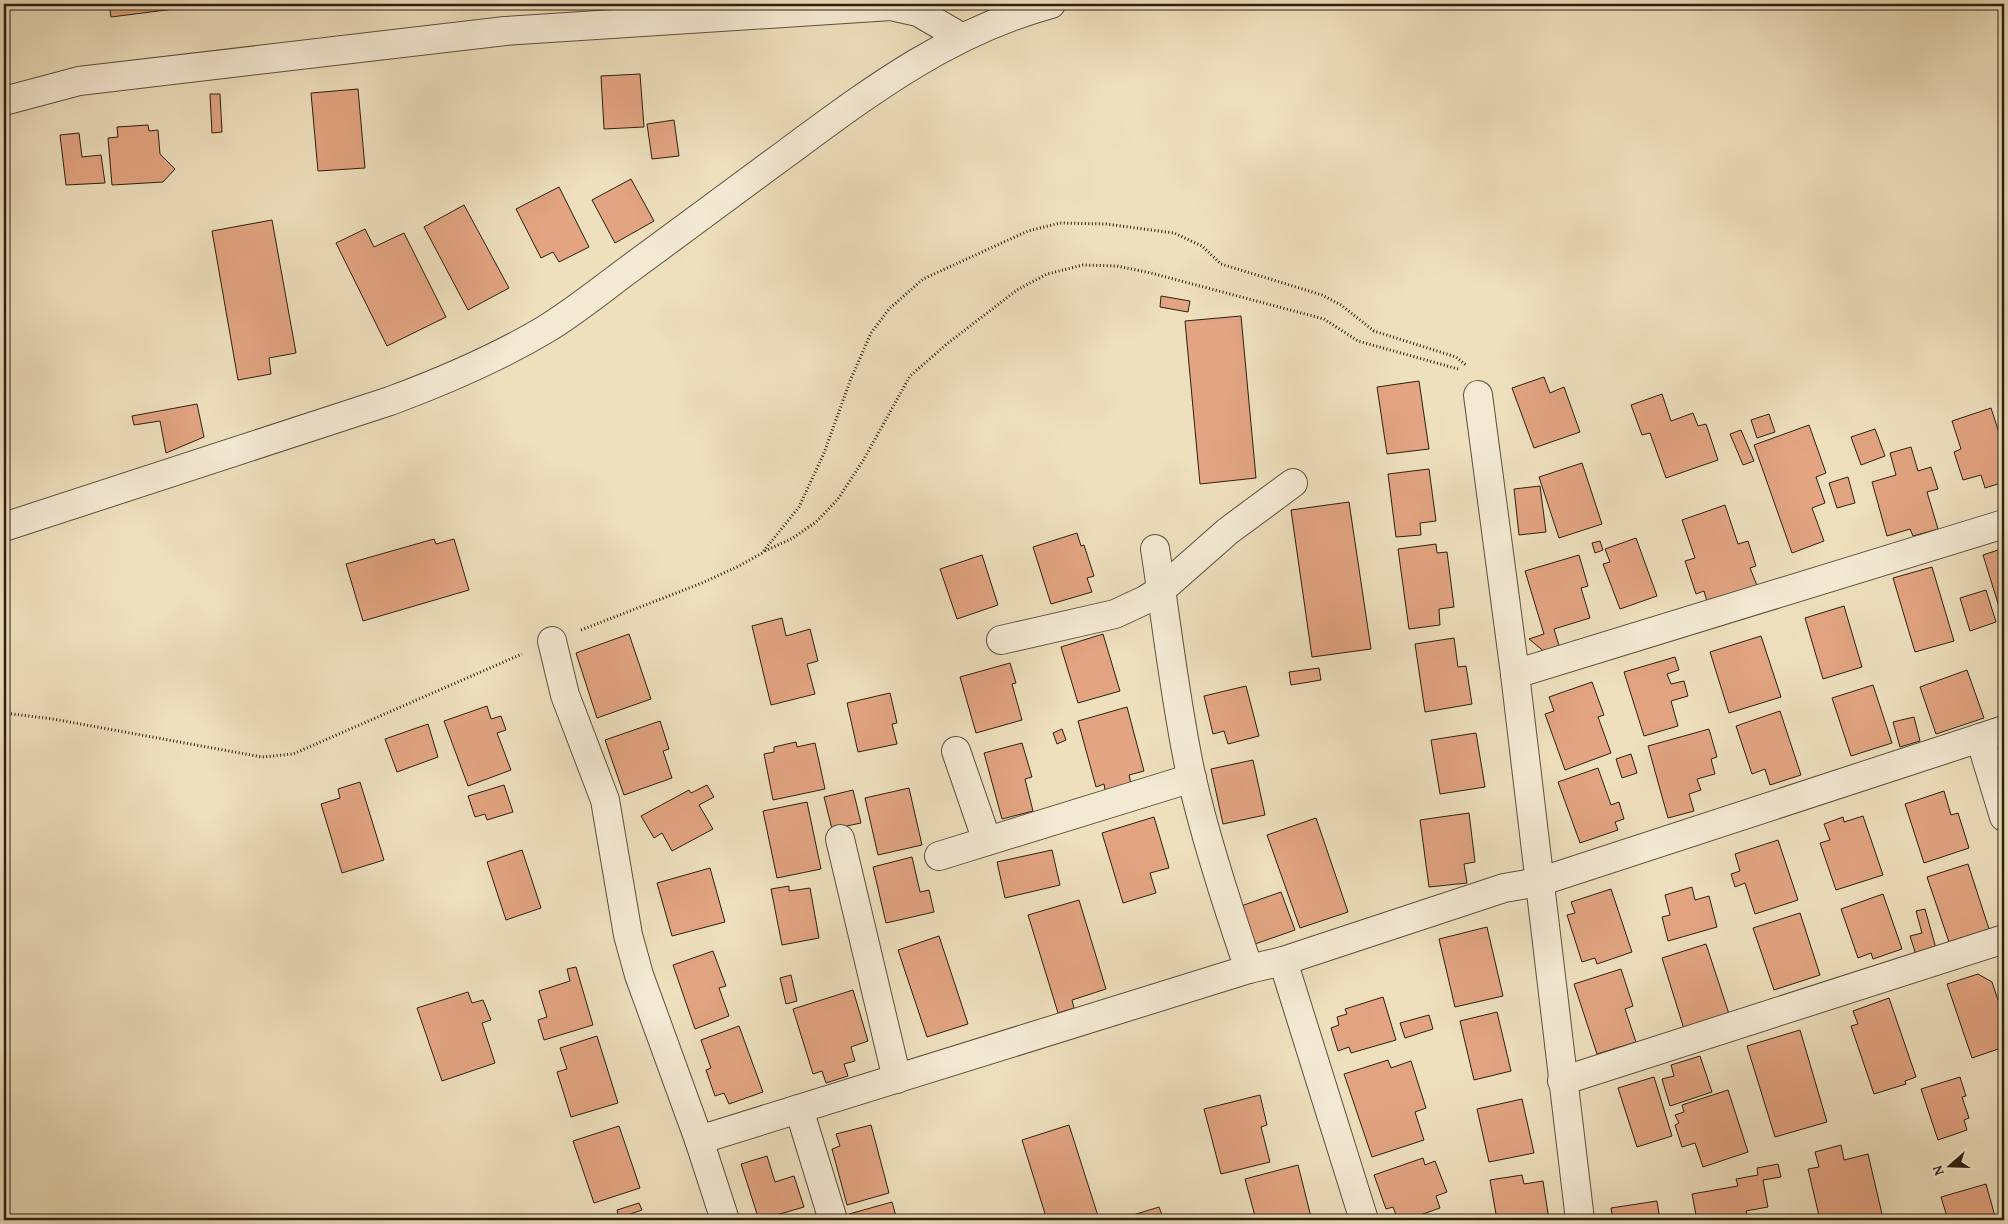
<svg xmlns="http://www.w3.org/2000/svg" width="2008" height="1224" font-family="'Gentium Book Plus',serif">
<style>
.building{fill:#e2a481;stroke:#2b2011}
.lines{fill:none;stroke-linecap:round;stroke-linejoin:round}
.minor-casing{stroke:#5c503c;stroke-width:30}
.path{stroke:#2b2011;stroke-width:3;stroke-dasharray:1 2.5;stroke-linecap:butt}
.minor{stroke:#f4ead4;stroke-width:28}
</style>
<rect width="100%" height="100%" fill="#eedfbd"/>
<filter id="stains"><feTurbulence type="fractalNoise" baseFrequency=".004" numOctaves="4"/><feColorMatrix values="0 0 0 0 .2 0 0 0 0 .09 0 0 0 0 .02 0 0 0 .5 -.17"/></filter>
<radialGradient id="worn" r=".72"><stop offset=".6" stop-color="#630" stop-opacity="0"/><stop offset="1" stop-color="#630" stop-opacity=".3"/></radialGradient>
<g class="building">
<polygon points="109,4 189,4 190,7 111,17"/>
<polygon points="640,74 644,127 604,129 601,76"/>
<polygon points="358,89 365,168 318,171 311,93"/>
<polygon points="210,94 220,94 222,132 212,133"/>
<polygon points="674,120 679,156 652,159 647,124"/>
<polygon points="148,125 149,131 158,130 160,154 175,169 163,182 112,185 108,138 118,137 117,127"/>
<polygon points="79,133 82,157 101,155 105,183 66,185 60,135"/>
<polygon points="631,179 654,221 615,243 592,200"/>
<polygon points="559,187 589,247 559,262 553,252 541,258 516,209"/>
<polygon points="464,205 509,288 468,310 424,227"/>
<polygon points="272,220 296,353 269,358 271,374 238,380 212,231"/>
<polygon points="365,229 374,247 404,233 446,317 387,346 336,243"/>
<polygon points="1161,296 1190,301 1188,312 1160,307"/>
<polygon points="1241,316 1256,478 1200,484 1185,321"/>
<polygon points="1544,377 1550,393 1564,387 1580,432 1534,448 1512,388"/>
<polygon points="1419,381 1429,449 1387,454 1377,387"/>
<polygon points="1662,394 1671,421 1693,413 1698,426 1706,424 1718,460 1666,478 1650,433 1642,435 1631,405"/>
<polygon points="197,404 204,437 166,453 160,421 134,425 132,416"/>
<polygon points="1991,408 2004,448 2004,482 1985,488 1981,475 1963,480 1954,452 1961,449 1952,421"/>
<polygon points="1769,414 1775,432 1757,438 1751,420"/>
<polygon points="1809,425 1826,473 1816,477 1825,503 1812,508 1824,541 1792,553 1754,445"/>
<polygon points="1875,429 1885,456 1861,465 1851,437"/>
<polygon points="1741,430 1754,461 1743,465 1730,434"/>
<polygon points="1911,447 1918,471 1931,467 1938,489 1927,492 1938,529 1913,536 1910,529 1887,536 1872,482 1896,475 1890,453"/>
<polygon points="1582,463 1602,524 1559,538 1539,477"/>
<polygon points="1429,469 1436,521 1420,523 1421,535 1396,537 1388,474"/>
<polygon points="1848,477 1855,503 1837,508 1829,483"/>
<polygon points="1540,486 1546,532 1519,535 1514,489"/>
<polygon points="1349,502 1371,649 1312,657 1291,510"/>
<polygon points="1725,505 1738,544 1748,541 1756,566 1750,568 1758,588 1708,605 1704,591 1696,594 1685,561 1695,558 1682,520"/>
<polygon points="1077,533 1081,546 1084,545 1094,576 1087,578 1092,592 1051,604 1033,547"/>
<polygon points="1636,538 1657,596 1620,609 1603,564 1610,562 1605,549"/>
<polygon points="434,539 436,544 454,539 469,590 363,621 346,564"/>
<polygon points="1600,541 1603,550 1595,553 1592,543"/>
<polygon points="1436,544 1437,553 1447,552 1454,607 1439,609 1440,625 1409,629 1398,549"/>
<polygon points="2004,548 2004,623 1983,555"/>
<polygon points="982,555 998,605 957,619 940,569"/>
<polygon points="1579,555 1588,586 1581,588 1590,618 1554,629 1560,649 1546,653 1529,639 1544,634 1525,571"/>
<polygon points="1932,567 1954,641 1915,652 1893,578"/>
<polygon points="1986,590 1996,622 1970,631 1960,598"/>
<polygon points="1844,606 1862,667 1823,679 1805,618"/>
<polygon points="782,618 786,636 810,629 818,661 807,664 815,694 771,705 752,626"/>
<polygon points="629,634 651,699 597,718 576,653"/>
<polygon points="1103,634 1120,691 1078,703 1061,647"/>
<polygon points="1761,636 1781,697 1729,713 1710,652"/>
<polygon points="1454,638 1458,667 1466,666 1472,704 1425,712 1415,644"/>
<polygon points="1675,657 1679,670 1667,674 1671,684 1684,681 1688,696 1671,701 1678,726 1644,736 1624,672"/>
<polygon points="1010,663 1016,683 1012,684 1022,720 976,733 960,677"/>
<polygon points="1319,668 1321,680 1291,685 1289,672"/>
<polygon points="1967,670 1984,718 1936,734 1920,687"/>
<polygon points="1592,682 1604,715 1598,717 1611,753 1565,770 1545,714 1554,711 1549,697"/>
<polygon points="1873,685 1892,743 1851,756 1832,698"/>
<polygon points="1246,686 1259,736 1228,744 1224,731 1213,734 1204,696"/>
<polygon points="890,693 897,723 892,724 897,744 858,752 847,703"/>
<polygon points="487,706 491,719 501,716 506,730 497,733 511,770 468,786 444,721"/>
<polygon points="1127,707 1144,771 1129,775 1131,784 1105,790 1104,784 1096,787 1078,721"/>
<polygon points="1780,711 1801,775 1770,785 1765,769 1752,774 1736,726"/>
<polygon points="1914,717 1920,741 1900,747 1893,722"/>
<polygon points="660,721 669,749 663,751 672,778 624,795 605,740"/>
<polygon points="428,724 438,757 397,772 385,739"/>
<polygon points="1062,729 1066,740 1057,744 1053,733"/>
<polygon points="1709,729 1717,757 1711,759 1715,774 1697,779 1701,790 1689,794 1694,811 1668,818 1648,746"/>
<polygon points="1476,733 1485,787 1440,794 1431,740"/>
<polygon points="796,742 797,747 815,743 825,789 773,800 764,754 774,752 774,747"/>
<polygon points="1022,743 1032,777 1025,779 1033,811 1002,819 984,753"/>
<polygon points="1631,754 1637,773 1622,778 1616,759"/>
<polygon points="1253,760 1265,815 1223,824 1211,769"/>
<polygon points="1598,768 1611,805 1619,802 1624,819 1615,822 1618,830 1580,843 1558,782"/>
<polygon points="360,782 384,860 342,873 321,804 340,798 338,789"/>
<polygon points="504,785 513,812 487,820 485,814 475,817 468,796"/>
<polygon points="707,785 714,797 699,805 713,829 672,851 662,833 654,838 641,816 689,790 691,793"/>
<polygon points="909,788 922,845 878,855 865,798"/>
<polygon points="853,790 861,823 832,829 824,797"/>
<polygon points="1944,791 1951,815 1958,813 1969,848 1924,863 1905,804"/>
<polygon points="807,802 821,869 777,878 763,811"/>
<polygon points="1469,813 1475,862 1464,864 1467,883 1429,887 1420,820"/>
<polygon points="1863,816 1883,875 1836,890 1820,843 1830,840 1824,824 1843,817 1844,822"/>
<polygon points="1154,817 1169,868 1150,873 1156,893 1123,903 1102,833"/>
<polygon points="1316,818 1348,912 1300,928 1267,835"/>
<polygon points="1778,840 1798,900 1755,914 1745,883 1735,887 1731,874 1740,871 1735,854"/>
<polygon points="522,850 541,908 506,920 487,862"/>
<polygon points="1052,850 1060,885 1005,898 997,862"/>
<polygon points="912,857 920,892 929,890 934,912 886,923 873,867"/>
<polygon points="1968,864 1989,929 1949,942 1927,877"/>
<polygon points="710,868 725,922 672,936 657,883"/>
<polygon points="789,886 789,891 810,888 819,938 782,945 771,889"/>
<polygon points="1692,887 1695,900 1709,896 1717,927 1668,941 1662,917 1670,915 1665,895"/>
<polygon points="1611,889 1632,952 1597,964 1595,958 1582,962 1567,915 1575,913 1571,902"/>
<polygon points="1281,892 1295,930 1255,944 1241,906"/>
<polygon points="1883,894 1902,949 1873,959 1871,953 1858,958 1841,909"/>
<polygon points="1079,900 1106,989 1072,1000 1074,1008 1058,1013 1028,915"/>
<polygon points="1925,909 1937,952 1917,958 1910,936 1922,933 1916,911"/>
<polygon points="1800,913 1820,975 1774,990 1753,928"/>
<polygon points="1487,927 1503,996 1455,1007 1439,939"/>
<polygon points="939,936 968,1024 927,1037 898,950"/>
<polygon points="1706,944 1729,1014 1684,1029 1662,958"/>
<polygon points="713,951 726,986 719,988 729,1016 695,1029 673,965"/>
<polygon points="576,967 593,1025 544,1040 538,1020 547,1017 539,991 570,981 567,969"/>
<polygon points="1621,969 1633,1006 1625,1009 1636,1042 1597,1054 1574,984"/>
<polygon points="1978,974 1992,982 2000,1006 2004,1004 2004,1047 1972,1058 1947,984"/>
<polygon points="791,975 797,1001 786,1004 780,978"/>
<polygon points="853,990 868,1041 851,1047 855,1061 844,1064 848,1076 826,1083 822,1071 813,1074 793,1009"/>
<polygon points="468,992 472,1003 483,1000 491,1020 482,1023 495,1063 442,1081 417,1008"/>
<polygon points="1383,997 1396,1040 1351,1053 1349,1047 1338,1051 1331,1028 1339,1025 1337,1017 1347,1014 1345,1009"/>
<polygon points="1889,998 1916,1077 1905,1081 1906,1084 1874,1094 1851,1026 1858,1024 1853,1011"/>
<polygon points="1497,1012 1511,1071 1474,1080 1460,1021"/>
<polygon points="1429,1015 1433,1029 1405,1038 1400,1023"/>
<polygon points="739,1026 763,1092 729,1104 724,1093 715,1096 706,1070 711,1068 701,1040"/>
<polygon points="1800,1030 1827,1122 1775,1137 1747,1046"/>
<polygon points="597,1036 618,1103 571,1117 557,1072 567,1069 560,1048"/>
<polygon points="1700,1056 1712,1092 1670,1106 1662,1079 1674,1076 1671,1065"/>
<polygon points="1388,1060 1391,1068 1411,1061 1426,1108 1415,1112 1424,1140 1372,1157 1344,1074"/>
<polygon points="1654,1077 1672,1136 1637,1147 1618,1088"/>
<polygon points="1960,1077 1966,1096 1962,1097 1969,1118 1964,1120 1967,1130 1938,1140 1921,1089"/>
<polygon points="1728,1090 1748,1152 1703,1167 1695,1143 1682,1147 1675,1125 1679,1123 1675,1115 1684,1112 1682,1105"/>
<polygon points="1260,1095 1267,1125 1261,1127 1270,1162 1221,1174 1204,1109"/>
<polygon points="1522,1099 1534,1153 1489,1162 1477,1109"/>
<polygon points="871,1125 889,1193 847,1205 832,1149 840,1146 836,1134"/>
<polygon points="1069,1125 1098,1216 1083,1220 1047,1220 1022,1140"/>
<polygon points="619,1126 640,1188 594,1203 573,1141"/>
<polygon points="1841,1145 1844,1160 1868,1154 1882,1214 1870,1217 1871,1220 1820,1220 1808,1169 1819,1167 1815,1152"/>
<polygon points="767,1156 775,1182 794,1176 804,1207 759,1220 741,1164"/>
<polygon points="1423,1158 1425,1165 1435,1161 1447,1192 1436,1196 1440,1208 1406,1220 1398,1220 1393,1207 1386,1209 1374,1175"/>
<polygon points="1778,1164 1781,1177 1763,1180 1768,1207 1746,1211 1748,1220 1697,1220 1692,1194 1738,1186 1736,1179 1758,1175 1757,1168"/>
<polygon points="1298,1165 1311,1217 1304,1220 1256,1220 1245,1179"/>
<polygon points="1522,1175 1524,1184 1543,1181 1549,1220 1497,1220 1490,1180"/>
<polygon points="1986,1184 1996,1220 1948,1220 1941,1197"/>
<polygon points="1657,1201 1660,1220 1613,1220 1611,1208"/>
<polygon points="892,1202 897,1220 851,1220 849,1214"/>
<polygon points="639,1203 642,1210 619,1218 617,1210"/>
<polygon points="1159,1207 1164,1220 1120,1220 1120,1219"/>
<polygon points="809,1216 810,1220 794,1220"/>
</g>
<g class="lines">
<g class="minor-casing">
<g id="minor">
<polyline points="4,101 79,81 505,31 891,6 918,12 961,37"/>
<polyline points="1478,395 1515,674"/>
<path d="M4 527 390 401C444 381 496 359 546 329 574 312 601 290 628 270 681 231 735 191 788 152 872 90 949 32 1051 4"/>
<path d="M1155 549C1167 625 1175 701 1191 775 1206 841 1227 905 1249 969"/>
<polyline points="1001,640 1115,614 1145,600 1161,590 1228,531 1293,483"/>
<polyline points="552,641 565,695 605,800 628,935 639,975 699,1140"/>
<polyline points="1980,738 2004,817"/>
<polyline points="956,751 987,841"/>
<polyline points="840,839 897,1079"/>
<polyline points="939,856 1192,778"/>
<polyline points="1283,961 1364,1220"/>
<polyline points="1562,1081 2004,939"/>
<polyline points="799,1109 833,1220"/>
<polyline points="725,1220 699,1140 1249,969 1283,961 1504,888 1539,882 2004,730"/>
<polyline points="1580,1220 1515,674 2004,524"/>
</g>
</g>
<g class="path">
<polyline points="765,551 793,538 816,522 838,499 864,459 910,376 948,343 1017,290 1047,274 1083,265 1117,266 1151,273 1324,319 1358,341 1458,369"/>
<polyline points="581,630 702,583 739,566 762,553 799,507 824,453 850,381 871,333 889,309 923,279 1028,231 1060,223 1106,224 1174,233 1202,246 1221,264 1322,295 1341,305 1374,331 1456,357 1467,366"/>
<polyline points="4,713 53,719 262,757 293,754 522,654"/>
</g>
<use href="#minor" class="minor"/>
</g>
<rect width="2008" height="1224" fill="none" stroke="#eedfbd" stroke-width="20"/>
<rect x="5" y="5" width="1998" height="1214" fill="none" stroke="#2b2011" stroke-width="2.5"/>
<rect x="10" y="10" width="1988" height="1204" fill="none" stroke="#2b2011"/>
<g transform="translate(1950 1166) rotate(250)" stroke="#f4ead4" stroke-width="4" paint-order="stroke">
<path d="M0-4L9 19L0 12L-9 19Z" fill="#2b2011"/>
<text y="-8" font-size="14" font-weight="bold" text-anchor="middle" fill="#2b2011">N</text>
</g>
<rect width="100%" height="100%" filter="url(#stains)"/>
<rect width="100%" height="100%" fill="url(#worn)"/>
</svg>
